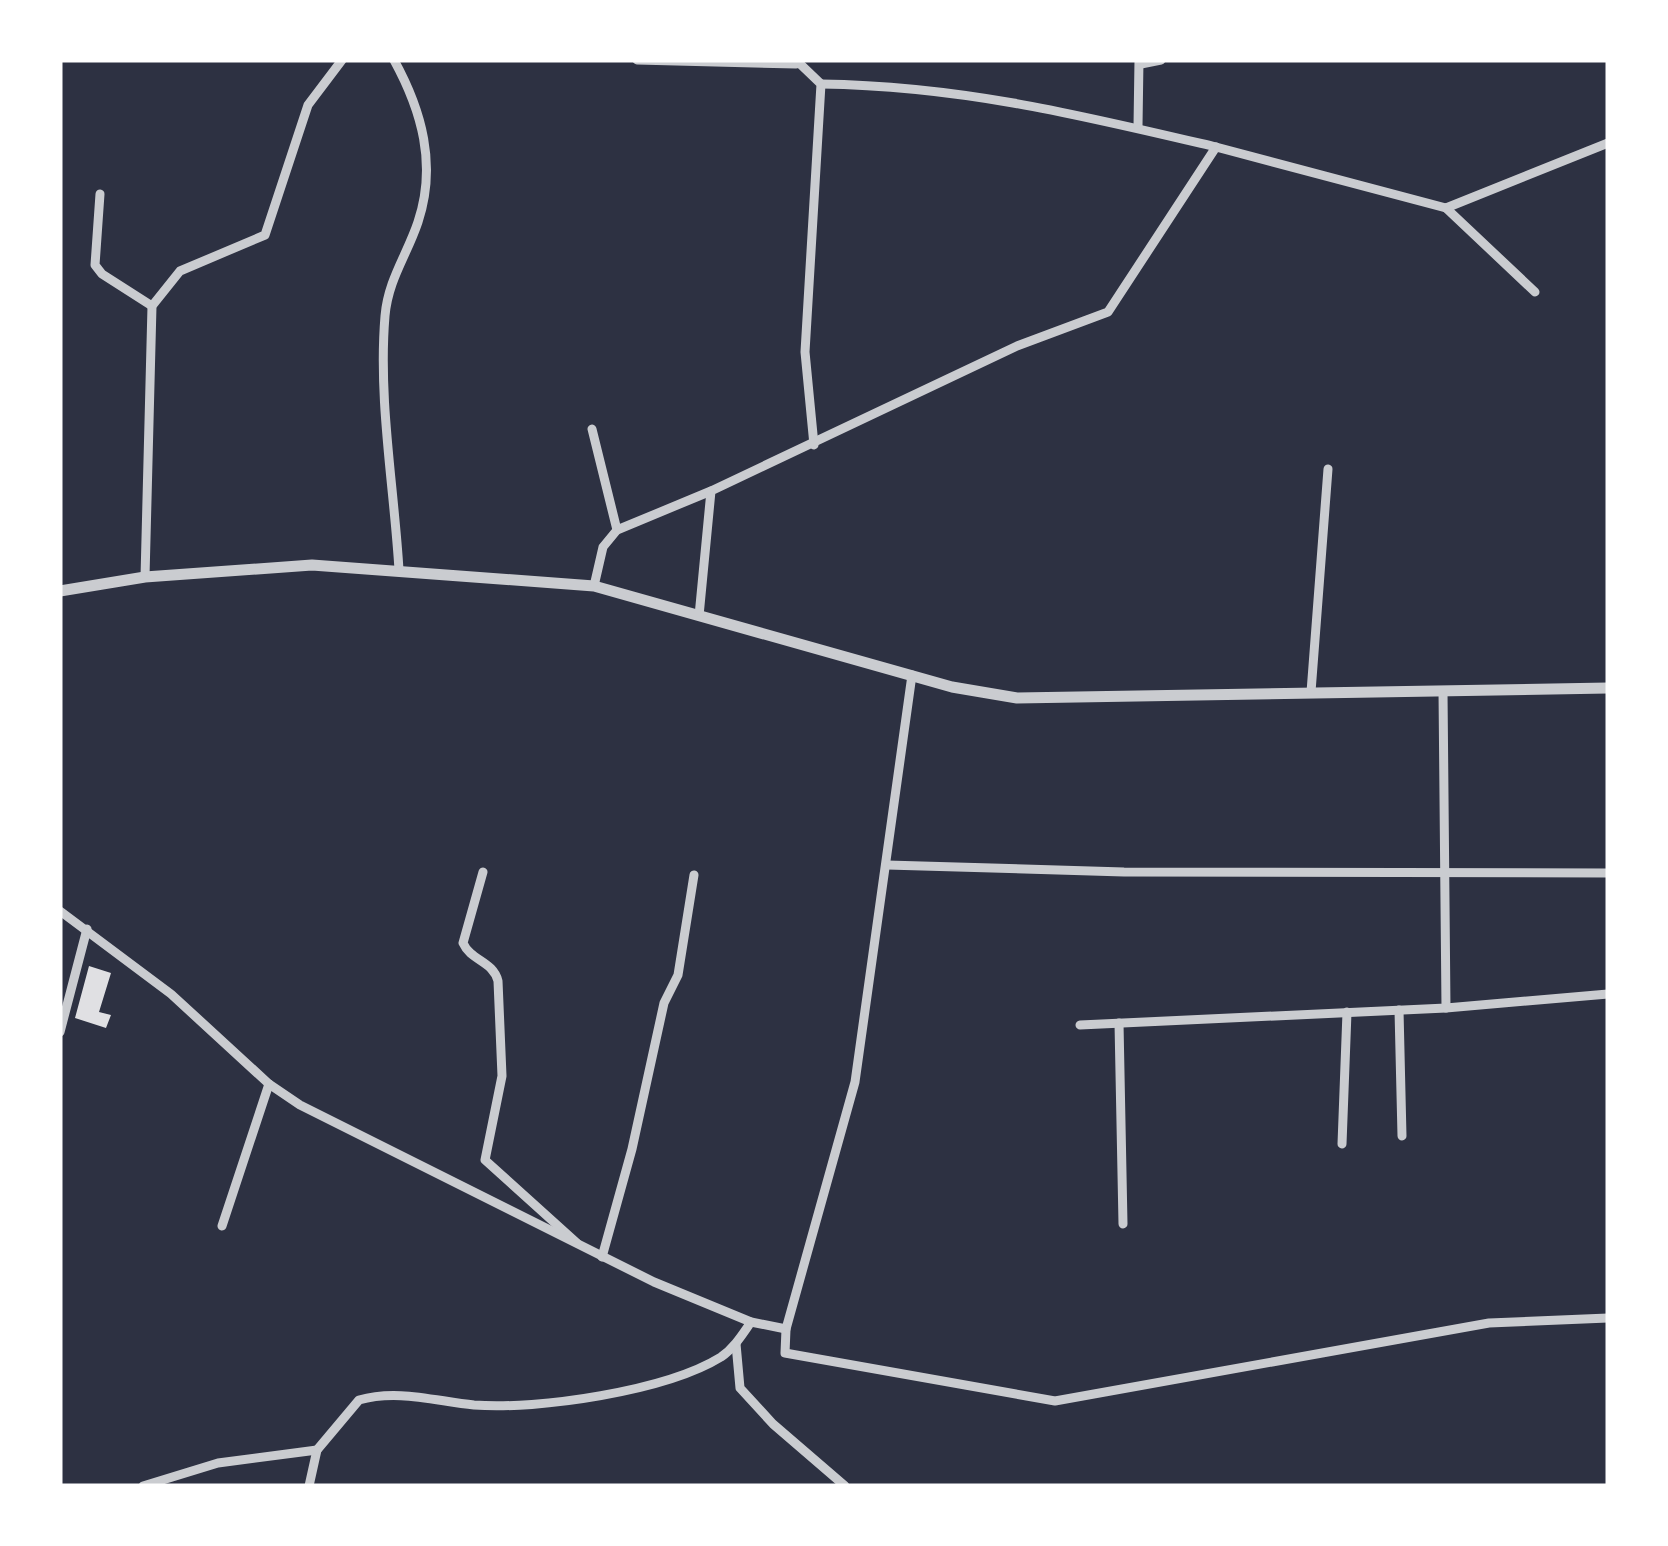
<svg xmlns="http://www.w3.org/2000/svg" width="1668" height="1546" font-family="'Golos Text',sans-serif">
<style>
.building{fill:#e0e0e3}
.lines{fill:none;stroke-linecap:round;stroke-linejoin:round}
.minor{stroke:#caccd0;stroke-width:9}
.tertiary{stroke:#caccd0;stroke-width:11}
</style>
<rect width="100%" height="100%" fill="#2d3142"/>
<polygon class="building" points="89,966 111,973 99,1012 111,1015 106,1028 75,1018"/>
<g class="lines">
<g class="minor">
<path d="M394 60C422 111 437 165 418 222 407 255 388 280 385 316 378 400 394 486 399 570"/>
<polyline points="637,60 796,64"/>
<polyline points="796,60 821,84 805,352 814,445"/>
<polyline points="1141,64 1161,60"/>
<path d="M821 84C962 86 1080 115 1216 147"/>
<polyline points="1138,126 1139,60"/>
<polyline points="100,194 95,265 102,274 152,306"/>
<polyline points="1446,208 1535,292"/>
<polyline points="592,429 617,530"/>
<polyline points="145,577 152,306 180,271 265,235 308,105 342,60"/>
<polyline points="594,586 603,547 617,530 711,491"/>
<polyline points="699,616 711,491 1017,346 1108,312 1216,147 1446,208 1608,143"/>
<polyline points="912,675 855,1082 786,1329 785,1353 1055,1401 1489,1323 1608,1318"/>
<polyline points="1443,691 1446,1008"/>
<polyline points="1311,692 1328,469"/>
<polyline points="887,865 1124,872 1608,873"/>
<path d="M483 872 463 943C471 961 493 961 498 981L502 1076 485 1160 577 1243"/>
<polyline points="60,911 171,994 269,1084 300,1105 654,1282 751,1322 786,1329"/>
<polyline points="1399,1010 1402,1136"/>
<polyline points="1119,1023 1123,1224"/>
<polyline points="1080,1025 1446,1008 1608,994"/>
<polyline points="60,1032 87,929"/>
<polyline points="1342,1144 1347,1012"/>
<polyline points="222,1226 269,1084"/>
<polyline points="602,1257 632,1149 664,1003 678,975 694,875"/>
<polyline points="736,1344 740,1388 773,1424 845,1486"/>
<polyline points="143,1486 218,1463 317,1450"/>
<path d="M309 1486 317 1450 359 1400C397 1389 435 1401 474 1405 538 1410 666 1391 721 1357 734 1348 742 1335 751 1322"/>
</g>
<polyline class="tertiary" points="60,591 145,577 312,565 594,586 952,687 1017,698 1608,688"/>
</g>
<rect width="1668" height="1546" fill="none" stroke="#ffffff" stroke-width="125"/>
</svg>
